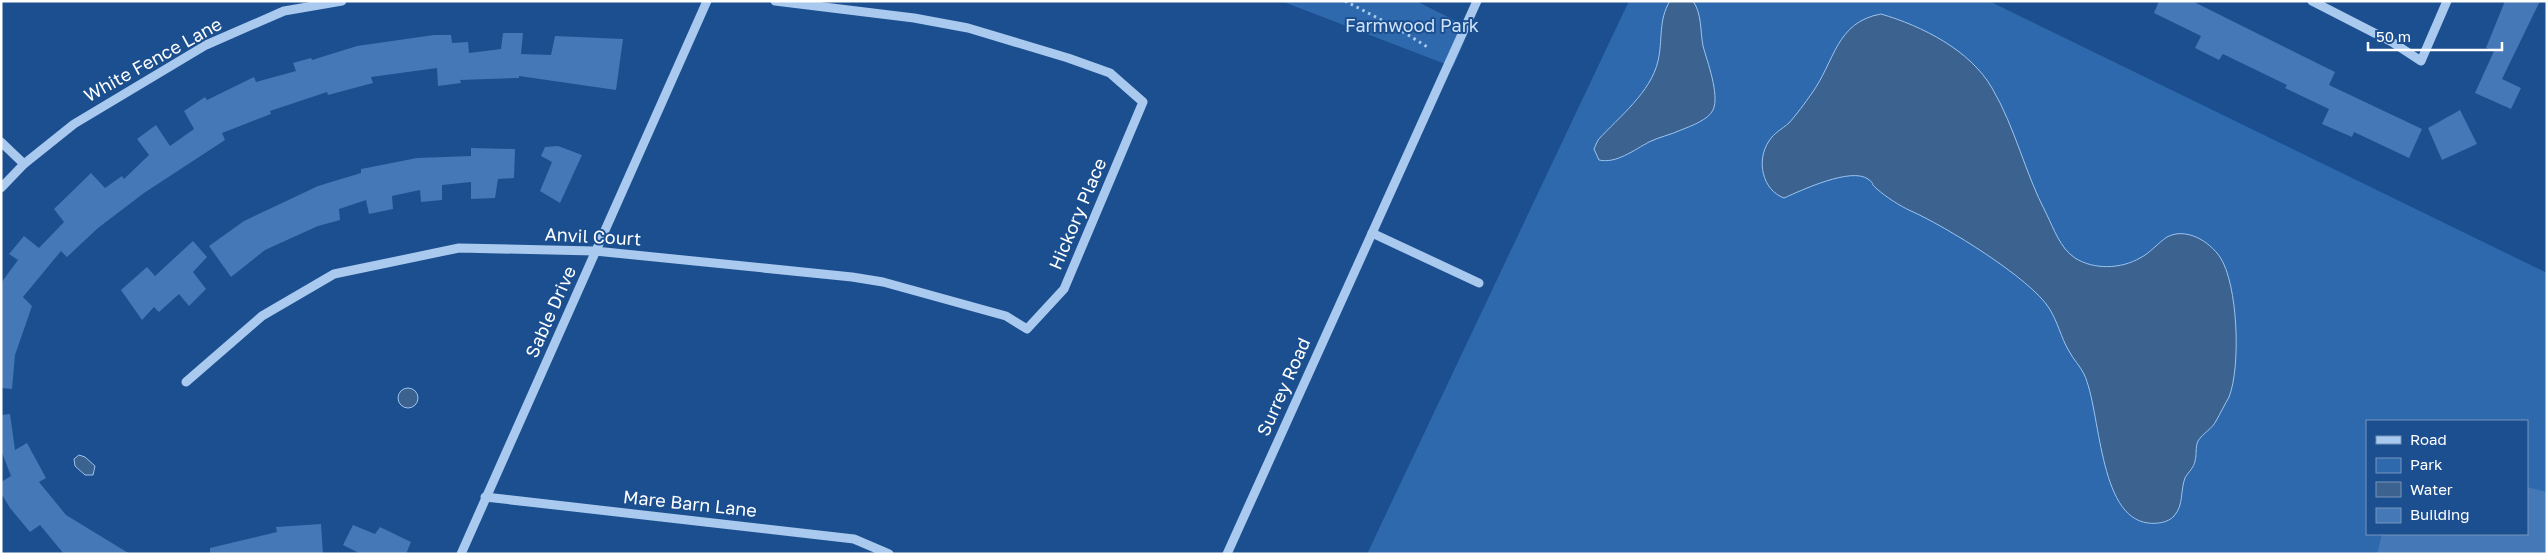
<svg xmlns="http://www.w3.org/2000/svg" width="2548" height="555" font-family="'Golos Text',sans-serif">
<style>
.green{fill:#2e69ad;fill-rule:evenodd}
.water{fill:#3c6290;stroke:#9cc4f0}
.building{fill:#4478b7}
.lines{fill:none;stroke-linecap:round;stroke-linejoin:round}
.path{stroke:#a9c9ee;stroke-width:3;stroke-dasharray:2.5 4;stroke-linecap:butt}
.minor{stroke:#a9c9ee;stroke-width:9}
.labels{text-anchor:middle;stroke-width:4;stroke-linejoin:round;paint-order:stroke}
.park-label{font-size:18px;fill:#cfe3fa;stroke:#1b4f8f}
.street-label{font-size:18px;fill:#fff;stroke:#1b4f8f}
</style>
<rect width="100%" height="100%" fill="#1b4f8f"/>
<g class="green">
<polygon points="1281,1 1416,1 1470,28 1453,67"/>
<path d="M1629 1H1989L2547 273V554H1367ZM2367 421H2527V534H2367Z"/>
</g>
<g class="water">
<path d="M1670 1H1693C1702 14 1700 30 1703 46 1707 61 1720 95 1713 110 1708 120 1691 126 1681 130 1670 135 1659 137 1649 142 1634 150 1616 164 1599 160L1594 149 1598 140C1619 117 1651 92 1658 61 1663 40 1658 20 1670 1Z"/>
<path d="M1881 14C1922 26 1970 50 1992 88 2015 127 2025 173 2046 213 2054 229 2060 248 2075 258 2094 270 2121 269 2140 258 2150 253 2158 243 2167 237 2186 227 2209 241 2220 257 2238 284 2241 367 2229 397 2225 404 2220 414 2216 421 2212 429 2203 433 2198 441 2195 448 2197 454 2195 461 2194 468 2188 472 2185 478 2180 491 2184 505 2174 516 2168 523 2156 524 2148 523 2098 517 2101 410 2084 374 2080 366 2073 359 2069 351 2061 338 2058 322 2049 308 2030 278 1945 226 1911 211 1900 206 1886 197 1877 189 1868 181 1877 186 1868 179 1851 167 1802 190 1784 198 1762 190 1756 160 1769 141 1774 133 1782 129 1789 123 1797 114 1805 103 1812 93 1835 61 1836 22 1881 14Z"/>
<circle cx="408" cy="398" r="10"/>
<polygon points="79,455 85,457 95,466 93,475 85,475 75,466 74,459"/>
</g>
<g class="building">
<polygon points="2159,1 2192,1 2335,72 2329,85 2422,129 2409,158 2354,132 2352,137 2322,124 2329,109 2285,88 2287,85 2223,54 2219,60 2195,48 2201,36 2154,13"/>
<polygon points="2505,1 2540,1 2502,79 2521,88 2511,109 2475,93 2494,51 2486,48"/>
<polygon points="503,33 523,33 521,54 551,55 555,36 623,39 616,90 519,76 519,78 460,80 461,83 438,86 437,68 371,77 373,83 328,95 327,92 270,111 271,114 222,133 225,140 144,193 98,228 67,257 61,251 23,297 32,306 15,355 12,389 1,388 1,283 18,260 9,254 24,236 39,248 64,222 54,209 91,173 105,188 122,176 124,179 149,155 137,139 156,125 170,146 194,129 184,111 205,97 207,100 254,77 256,82 296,71 293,63 311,58 312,60 357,46 434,35 451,35 452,43 468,42 469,53 501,49"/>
<polygon points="2460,110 2477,144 2442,160 2428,128"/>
<polygon points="558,146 582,155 560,203 540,191 552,162 541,156 545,147"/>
<polygon points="471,148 515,149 514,178 498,179 495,198 471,199 471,182 442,185 442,200 421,202 420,190 392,196 393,209 369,214 366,200 339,209 340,220 318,226 265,250 231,277 209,246 244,221 318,186 361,173 361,169 417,158 471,156"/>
<polygon points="193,241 207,257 193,272 206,289 189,306 179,294 159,312 154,307 142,320 121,290 147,267 155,276"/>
<polygon points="10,414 15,450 27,443 46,478 39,482 66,515 130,554 64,554 40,525 30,532 10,508 1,493 1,482 11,476 1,450 1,415"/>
<polygon points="2527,487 2547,492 2547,554 2377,554 2382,534 2527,534"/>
<polygon points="321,524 323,554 210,554 210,548 277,532 276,527"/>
<polygon points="353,525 375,534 380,527 411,542 406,554 361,554 343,545"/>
</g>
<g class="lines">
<polyline class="path" points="1345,1 1397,28 1429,48"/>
<g class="minor">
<polyline points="2312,1 2392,42 2421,61 2447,1"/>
<polyline points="1,142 24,164"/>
<polyline points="1,188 24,164 74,124 206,45 284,11 342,1"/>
<polyline points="1372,233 1479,283"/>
<polyline points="186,382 262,316 334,274 459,248 595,251 852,277 883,282 1006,316 1027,329 1064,289 1143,102 1110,73 1068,58 968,28 914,18 775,1"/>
<polyline points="485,497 854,539 889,554"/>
<polyline points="461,554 707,1"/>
<polyline points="1227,554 1477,1"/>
</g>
</g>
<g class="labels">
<g class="park-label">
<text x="1412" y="32">Farmwood Park</text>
</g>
<g class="street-label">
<text transform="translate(153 60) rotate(-29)" y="6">White Fence Lane</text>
<text transform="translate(1078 214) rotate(-67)" y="6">Hickory Place</text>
<text transform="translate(593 237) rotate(3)" y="6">Anvil Court</text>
<text transform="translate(551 312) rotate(-66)" y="6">Sable Drive</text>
<text transform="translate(1284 387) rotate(-66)" y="6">Surrey Road</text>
<text transform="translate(690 504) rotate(6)" y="6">Mare Barn Lane</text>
</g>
</g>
<rect width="2548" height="555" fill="none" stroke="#ffffff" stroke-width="5"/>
<rect x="2366" y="420" width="162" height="115" fill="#1b4f8f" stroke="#7695bc"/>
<rect x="2376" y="436" width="25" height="8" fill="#a9c9ee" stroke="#7695bc"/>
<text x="2410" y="445" font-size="15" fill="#ffffff">Road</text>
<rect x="2376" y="458" width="25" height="15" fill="#2e69ad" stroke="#7695bc"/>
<text x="2410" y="470" font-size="15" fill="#ffffff">Park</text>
<rect x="2376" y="482" width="25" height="15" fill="#3c6290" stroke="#7695bc"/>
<text x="2410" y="495" font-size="15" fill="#ffffff">Water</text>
<rect x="2376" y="508" width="25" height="15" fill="#4478b7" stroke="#7695bc"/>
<text x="2410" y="520" font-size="15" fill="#ffffff">Building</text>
<path d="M2368 42v8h134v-8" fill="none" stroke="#ffffff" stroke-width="2.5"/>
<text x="2376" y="42" font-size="15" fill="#ffffff" stroke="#1b4f8f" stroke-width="4" paint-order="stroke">50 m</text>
</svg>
